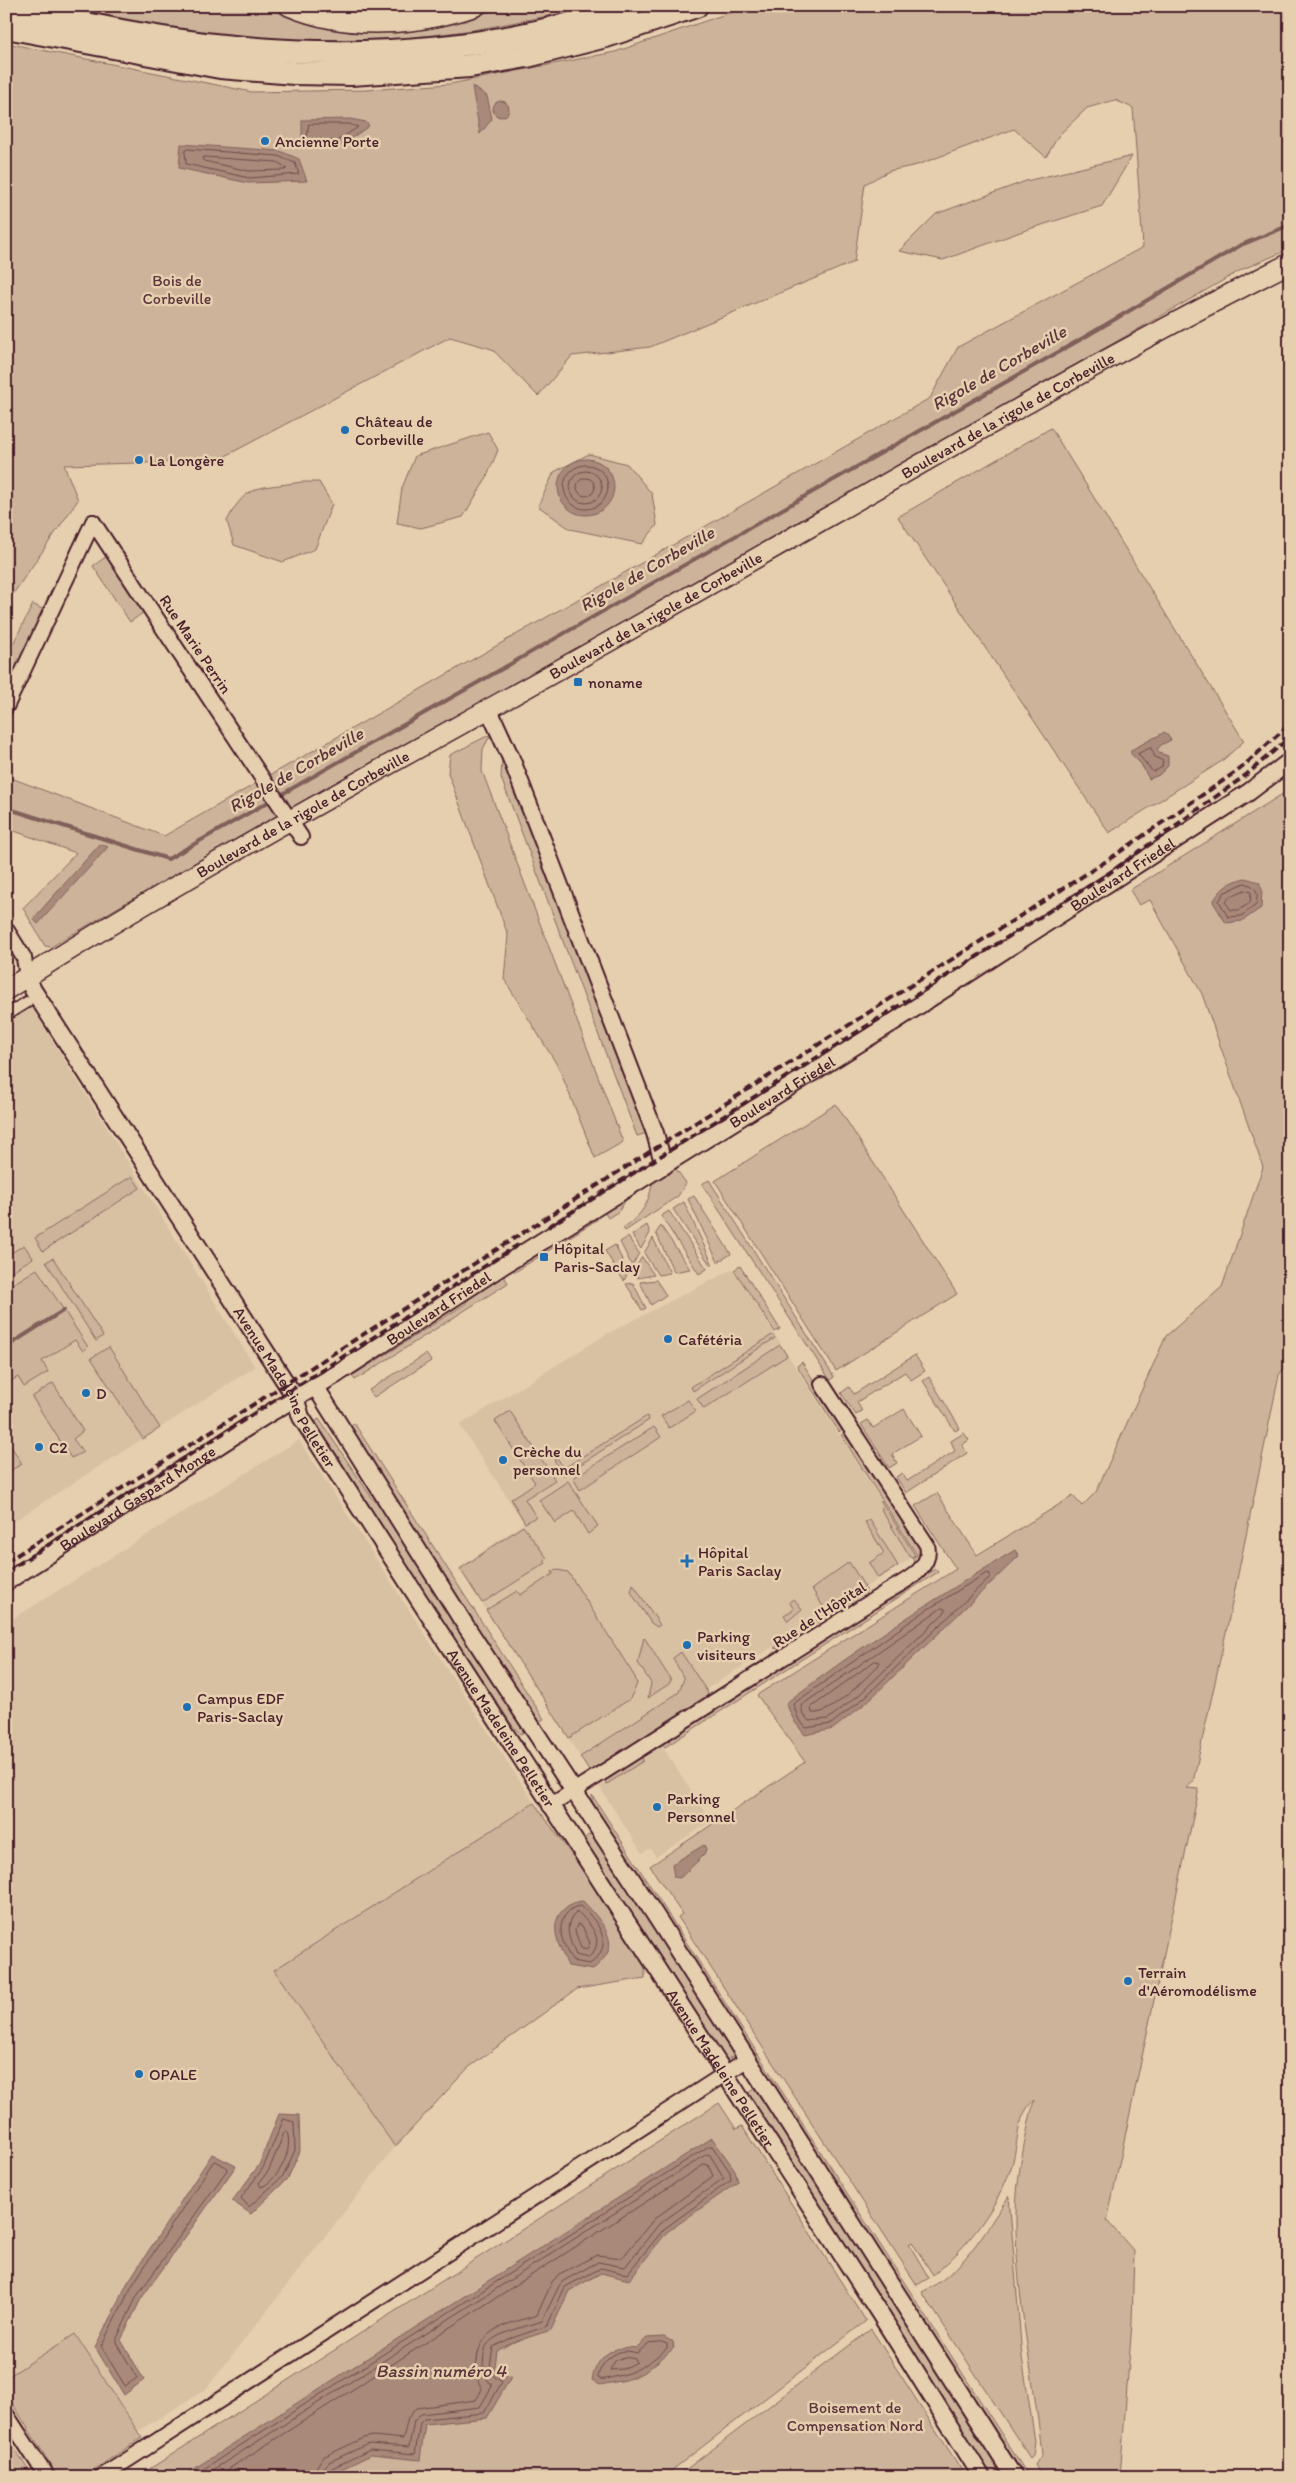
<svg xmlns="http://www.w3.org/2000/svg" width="1296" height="2483" font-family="Itim,sans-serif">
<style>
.built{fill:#d8c0a3}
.green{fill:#ccb399;stroke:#8b6962}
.water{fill:#a8897a;stroke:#825f5a}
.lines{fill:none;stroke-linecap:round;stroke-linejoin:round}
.shore{stroke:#70494b;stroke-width:1}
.stream{stroke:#825f5a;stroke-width:4}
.pedestrian-casing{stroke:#4a1f2b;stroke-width:14}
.minor-casing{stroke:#4a1f2b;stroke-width:18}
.tertiary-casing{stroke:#4a1f2b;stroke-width:20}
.secondary-casing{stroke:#4a1f2b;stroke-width:22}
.trunk-casing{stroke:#4a1f2b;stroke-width:26}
.pedestrian{stroke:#e5cfae;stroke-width:10}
.minor{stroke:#e5cfae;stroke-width:14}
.tertiary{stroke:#e5cfae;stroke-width:16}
.secondary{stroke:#e5cfae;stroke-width:19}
.trunk{stroke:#e5cfae;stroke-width:22}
.rail{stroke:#4a1f2b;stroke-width:4;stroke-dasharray:8 4;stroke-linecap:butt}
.poi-dot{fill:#1f6fb2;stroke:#e5cfae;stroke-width:2}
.labels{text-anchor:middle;stroke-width:5;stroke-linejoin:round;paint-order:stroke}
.poi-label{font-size:16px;fill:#4a1f2b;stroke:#e5cfae;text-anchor:start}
.park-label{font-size:16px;fill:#5e353c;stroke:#e5cfae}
.street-label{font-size:16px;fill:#4a1f2b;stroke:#e5cfae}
.water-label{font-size:18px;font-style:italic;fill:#5d343b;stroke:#e5cfae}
</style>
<rect width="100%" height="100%" fill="#e5cfae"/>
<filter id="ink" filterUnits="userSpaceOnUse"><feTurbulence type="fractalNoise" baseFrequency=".02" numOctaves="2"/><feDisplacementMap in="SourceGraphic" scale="10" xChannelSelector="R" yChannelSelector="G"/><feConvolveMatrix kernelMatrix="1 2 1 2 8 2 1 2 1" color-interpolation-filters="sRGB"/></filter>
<g filter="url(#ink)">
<g class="built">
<polygon points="31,1006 255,1367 6,1526 6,1021"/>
<polygon points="733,1269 916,1555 649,1726 711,1821 656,1857 650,1848 642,1853 459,1568 524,1523 460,1425 605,1335"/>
<polygon points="299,1440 534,1803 274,1970 395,2147 205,2390 138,2431 75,2334 6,2378 6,1623"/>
</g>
<g class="green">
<path d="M66 6H264L293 19 365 31 466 21 502 6H586C564 14 540 17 516 22 368 53 213 42 66 6Z"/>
<polygon points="749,6 1290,6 1290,249 1243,269 173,882 132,899 51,947 45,946 23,908 76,853 6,828 6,776 164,836 930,398 958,347 1143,247 1133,108 1115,100 1087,108 1059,135 1046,157 1014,129 917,165 889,171 865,184 854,262 650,347 572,356 538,396 492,349 450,337 216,461 64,465 78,500 13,594 6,595 6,43 252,92 366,90 450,84 615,52"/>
<polygon points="1132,156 1102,206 1023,231 943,260 899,251 936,214 1026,181"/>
<polygon points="1051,428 1244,741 1222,761 1109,833 898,517"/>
<polygon points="488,432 498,450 486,479 463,517 421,528 397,523 402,488 415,456"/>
<polygon points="589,454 627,464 652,494 657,525 642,544 570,529 538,506 554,472"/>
<path d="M301 482H319L332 504 315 549 283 562 234 545 227 521C247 481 261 489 301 482Z"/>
<polygon points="111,553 147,610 130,622 93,566"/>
<polygon points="33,604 49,613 6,703 6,658"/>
<polygon points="491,734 483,749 482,771 623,1142 595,1158 559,1068 504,979 508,935 448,773 450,755"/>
<polygon points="502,758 647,1133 637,1136 501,778"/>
<path d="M1284 793 1290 804V1360L1279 1375 1228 1623 1193 1782 1186 1788 1199 1789 1107 2221 1134 2251 1132 2323 1120 2477H1042L1035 2465 1042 2454C1034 2375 1015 2296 1016 2216 1016 2177 1025 2139 1034 2100 1015 2118 1019 2144 1011 2168 997 2208 966 2249 933 2275L912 2242 909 2244 929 2278 917 2285 678 1917 682 1914 650 1866 805 1762 757 1695 956 1569 915 1506 937 1493 977 1555 1073 1496 1082 1506 1096 1492 1166 1336 1222 1287 1263 1167 1202 994 1150 900 1139 905 1130 890Z"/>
<polygon points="836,1104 957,1294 836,1371 715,1181"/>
<path d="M674 1166 686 1183 678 1196 625 1231 623 1228C643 1214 649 1204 653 1179Z"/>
<polygon points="132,1176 140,1188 43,1251 35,1238"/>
<polygon points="709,1180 834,1377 830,1380 702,1184"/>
<polygon points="630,1193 619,1211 608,1218 603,1210"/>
<polygon points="694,1196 731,1254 718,1262 688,1199"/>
<polygon points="684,1202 713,1265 711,1266 673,1209"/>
<polygon points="669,1211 707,1269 699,1274 661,1216"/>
<polygon points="595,1215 598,1219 515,1272 512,1268"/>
<polygon points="647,1225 650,1233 641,1249 632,1235"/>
<polygon points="661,1226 690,1269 674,1272 656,1233"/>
<polygon points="628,1237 639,1253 632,1266 620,1242"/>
<polygon points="653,1238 670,1273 658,1275 644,1253"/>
<polygon points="24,1245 33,1258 6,1275 6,1256"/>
<polygon points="615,1245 628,1272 624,1281 605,1251"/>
<polygon points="642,1257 654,1275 638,1278 634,1270"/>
<polygon points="53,1258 103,1336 96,1341 46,1262"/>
<polygon points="740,1266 780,1329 775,1332 734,1270"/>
<polygon points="37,1269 88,1347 83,1351 75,1340 42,1361 48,1372 24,1387 18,1377 6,1384 6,1288"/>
<polygon points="503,1274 508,1283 355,1380 352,1376 465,1304 473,1294"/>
<polygon points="656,1280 666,1295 651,1305 640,1282"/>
<polygon points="633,1283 646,1308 642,1310 626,1284"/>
<polygon points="772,1335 775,1338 693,1391 691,1387"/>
<polygon points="780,1345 787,1356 704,1409 697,1399"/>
<polygon points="109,1347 160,1428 143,1439 91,1358"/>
<polygon points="426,1354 431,1361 374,1397 369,1390"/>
<polygon points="915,1355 925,1371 911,1380 905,1372 857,1402 862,1411 856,1415 841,1393 849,1387 854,1394"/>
<polygon points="802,1362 844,1428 839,1432 797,1366"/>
<polygon points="929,1377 960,1428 955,1431 923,1381"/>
<polygon points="53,1383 83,1431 73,1439 83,1452 71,1458 32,1397"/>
<polygon points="688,1400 696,1411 669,1428 661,1416"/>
<polygon points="904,1409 921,1436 892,1454 897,1463 889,1468 861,1424 868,1420 873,1428"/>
<polygon points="510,1411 555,1480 525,1499 536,1517 525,1523 511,1499 535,1483 495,1421"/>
<polygon points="647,1416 649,1420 564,1475 554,1460 557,1458 564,1468"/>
<polygon points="319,1419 372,1498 393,1520 527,1731 520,1734 512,1725 447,1626 419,1591 315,1428 316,1421"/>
<polygon points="354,1423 544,1719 537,1723 348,1427"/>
<polygon points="654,1427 661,1437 580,1490 573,1478"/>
<polygon points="846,1431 921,1547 922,1557 916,1564 912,1558 917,1555 841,1435"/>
<polygon points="964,1433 969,1440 962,1445 967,1453 906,1493 896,1477 902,1473 907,1481 955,1451 951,1441"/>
<polygon points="6,1438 22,1464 6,1473"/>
<polygon points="568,1481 598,1526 588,1534 574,1511 555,1523 539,1500"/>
<polygon points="881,1501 915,1555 911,1558 882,1511"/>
<polygon points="870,1520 898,1566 878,1578 869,1563 884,1553 865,1522"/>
<polygon points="523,1526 547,1558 544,1561 546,1563 482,1603 460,1569"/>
<polygon points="849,1562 865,1587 827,1613 812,1589"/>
<polygon points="935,1569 938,1572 665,1747 662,1744"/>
<polygon points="558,1570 568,1572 635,1677 637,1684 630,1699 569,1738 486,1610 517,1591 520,1595 553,1574 552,1571"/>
<polygon points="633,1584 660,1625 657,1627 651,1623 631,1592"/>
<polygon points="866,1589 865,1598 782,1650 774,1648"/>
<polygon points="794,1599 802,1609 788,1621 784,1615 794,1609 789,1602"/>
<polygon points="644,1637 671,1680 669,1684 648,1698 651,1683 638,1663"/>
<polygon points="681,1652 708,1693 706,1699 591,1774 580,1757 678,1693 684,1679 673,1658"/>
<polygon points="642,1757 643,1761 607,1784 605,1781"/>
<polygon points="592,1795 1029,2477 1022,2477 592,1809"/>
<polygon points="534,1803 585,1873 645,1966 645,1978 577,1989 468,2068 395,2147 274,1970"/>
<polygon points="593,1832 736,2054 722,2063 581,1841"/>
<polygon points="757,2087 1007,2477 988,2477 745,2095"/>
<polygon points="719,2103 736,2129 742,2126 866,2321 663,2477 137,2477"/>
<path d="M1009 2196 1022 2357 1035 2441 1033 2455 1030 2458 922 2292C963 2273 984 2232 1009 2196Z"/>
<polygon points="871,2329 966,2477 676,2477"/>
<polygon points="75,2334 142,2438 83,2477 58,2477 6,2393 6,2378"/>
<polygon points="6,2436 33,2477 6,2477"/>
</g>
<g class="water">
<polygon points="472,86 487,96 492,119 480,134"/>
<circle cx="501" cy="109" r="8"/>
<polygon points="350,119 366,122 369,126 340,146 302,146 302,120"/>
<polygon points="181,144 280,151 299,159 307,181 248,183 179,168"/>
<circle cx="586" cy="487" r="28"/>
<polygon points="1165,732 1171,740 1161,745 1157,750 1159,753 1168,756 1168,766 1159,775 1149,779 1141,764 1131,754 1131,750"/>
<polygon points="100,844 108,847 38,924 33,919"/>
<path d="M1245 878 1259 882 1262 889 1261 908 1242 921 1226 923 1213 902C1221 888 1229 882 1245 878Z"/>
<path d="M1015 1550 1019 1556 866 1703 833 1729 805 1735 794 1721 786 1703C859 1647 936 1598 1015 1550Z"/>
<polygon points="704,1845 706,1849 704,1855 680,1878 674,1877 672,1864"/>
<path d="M583 1901C594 1913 619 1938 606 1955 603 1961 597 1965 593 1970L568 1966C564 1956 557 1944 556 1933 553 1915 567 1902 583 1901Z"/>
<polygon points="279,2114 299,2115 300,2151 288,2178 251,2214 232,2201 259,2165"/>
<polygon points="712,2138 735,2170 738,2182 667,2232 629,2280 601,2273 569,2291 551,2330 511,2343 497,2351 494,2373 511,2377 487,2418 425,2424 420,2460 371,2455 335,2472 333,2477 181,2477"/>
<polygon points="212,2154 236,2166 141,2299 121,2340 144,2380 124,2395 95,2347 128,2282"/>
<path d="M664 2337 673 2342 674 2348 645 2372 626 2380 600 2385 592 2380C596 2357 613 2344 636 2348L647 2338Z"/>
</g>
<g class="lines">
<g class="shore">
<polygon points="309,124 349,124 358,127 337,141 310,141 307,139"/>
<polygon points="188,149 278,156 295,163 299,174 249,178 186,164 185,151"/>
<polygon points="205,157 277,162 287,168 285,170 249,171 204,161 202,159"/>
<circle cx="586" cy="487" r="22"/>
<circle cx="586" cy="487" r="16"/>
<circle cx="586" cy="487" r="9"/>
<polygon points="1151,748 1155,757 1163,761 1162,767 1153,772 1138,754"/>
<path d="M1245 883C1258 887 1258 893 1256 905L1241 916 1228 917 1219 901 1224 893Z"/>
<polygon points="1245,890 1251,892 1250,903 1239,910 1231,910 1226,903 1228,898"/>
<polygon points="987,1573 990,1574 990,1577 863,1699 831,1724 806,1728 798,1718 793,1704 925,1611"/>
<polygon points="942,1608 945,1609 945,1612 859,1695 828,1719 809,1721 803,1714 801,1706"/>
<path d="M875 1661 879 1662V1665C865 1678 831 1716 812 1713L811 1708Z"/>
<path d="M581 1906C600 1924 615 1945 590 1964L572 1961C568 1953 561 1940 561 1931 560 1919 569 1906 581 1906Z"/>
<path d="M576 1913H579C593 1927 606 1942 588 1958L576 1955C570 1941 562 1925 576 1913Z"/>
<polygon points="578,1924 583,1928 590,1943 586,1950 581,1948 575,1931"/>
<polygon points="284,2119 294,2122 295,2150 284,2175 249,2207 241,2198 263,2168"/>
<path d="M287 2132C294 2150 278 2181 261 2187L259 2183 269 2170 284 2133Z"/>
<polygon points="216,2161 226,2167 227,2170 137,2296 117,2338 117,2343 137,2378 125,2386 101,2346 133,2284 213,2162"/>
<path d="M662 2342 667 2344V2348C651 2362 636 2373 614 2377 608 2378 603 2381 598 2378 599 2365 612 2352 625 2351 629 2351 633 2352 637 2353L649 2343Z"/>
<polygon points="625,2357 635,2359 637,2362 623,2369 610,2370 615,2361"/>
<polyline points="191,2477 709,2146 712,2146 730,2172 731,2180 664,2229 627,2274 601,2268 565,2287 547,2326 509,2339 493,2347 489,2373 502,2382 484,2413 424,2419 420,2423 415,2454 370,2450 332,2468 329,2477"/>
<path d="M202 2477 707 2154 710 2155 724 2178 659 2224 625 2267 598 2262 563 2281 559 2286 542 2321C529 2326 494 2333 487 2345 483 2352 483 2366 483 2373L492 2386 480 2407 421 2414 414 2421 409 2447 368 2444 329 2462 324 2468 322 2477"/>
<path d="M216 2477 705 2164 708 2165 713 2176 654 2219 622 2258 597 2255 559 2274 552 2282 537 2315C509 2325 481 2325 477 2360 475 2372 476 2378 482 2389L476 2400 416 2408 408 2418 403 2439 373 2436 364 2438 323 2457 317 2466 315 2477"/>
</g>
<g class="stream">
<polyline points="6,808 168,859 1083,338 1241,245 1290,225"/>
<polyline points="6,1347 64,1310"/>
</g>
<g class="pedestrian-casing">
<polyline id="pedestrian" points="6,1015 27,1002"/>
</g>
<g class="minor-casing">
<g id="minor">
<polyline points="93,522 301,837"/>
<polyline points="6,707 93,522"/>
<polyline points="6,929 24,958 27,977"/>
<path d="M550 1806 880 1596C898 1584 934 1571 927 1545L822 1384"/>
<polyline points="6,2414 47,2477"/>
<polyline points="101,2477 748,2059"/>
</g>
</g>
<g class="tertiary-casing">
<g id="tertiary">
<polyline points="489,710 511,758 655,1133 664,1166"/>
<path id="s1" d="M27 977 33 990 295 1397 301 1417 880 2314 982 2477"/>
<polyline points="315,1386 462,1620 659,1921 1014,2477"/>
<path id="s2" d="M6 1582 268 1414 337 1374 504 1265 895 1021 1249 792 1290 761"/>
</g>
</g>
<g class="secondary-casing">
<g id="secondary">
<path d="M289 6C348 31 417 26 476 6"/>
<path id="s3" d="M6 990C212 858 429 744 642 623 857 502 1069 374 1290 263"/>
</g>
</g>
<g class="trunk-casing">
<g id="trunk">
<path d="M6 8C78 22 150 39 223 46 359 60 500 51 630 6"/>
<polyline points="6,27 220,67 294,73 351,74 470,66 527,56 606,36 696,6"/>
</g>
</g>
<use href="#pedestrian" class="pedestrian"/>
<use href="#minor" class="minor"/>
<use href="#tertiary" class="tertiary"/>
<use href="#secondary" class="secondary"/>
<use href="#trunk" class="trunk"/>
<g class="rail">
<polyline points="548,1227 1108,874 1246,775 1290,737"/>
<polyline points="6,1562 1108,860 1240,769 1290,724"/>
<polyline points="6,1572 518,1245"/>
</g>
</g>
</g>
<g class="poi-dot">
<circle cx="265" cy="141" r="5"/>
<circle cx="345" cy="430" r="5"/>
<circle cx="139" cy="460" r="5"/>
<rect x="573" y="677" width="10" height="10" rx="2.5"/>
<rect x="539" y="1252" width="10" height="10" rx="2.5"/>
<circle cx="668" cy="1339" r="5"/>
<circle cx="86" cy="1393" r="5"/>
<circle cx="39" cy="1447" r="5"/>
<circle cx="503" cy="1460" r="5"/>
<path d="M684.5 1553.5h5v5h5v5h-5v5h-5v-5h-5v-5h5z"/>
<circle cx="687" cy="1645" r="5"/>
<circle cx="187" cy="1707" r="5"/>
<circle cx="657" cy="1807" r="5"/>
<circle cx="1128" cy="1981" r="5"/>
<circle cx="139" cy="2074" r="5"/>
</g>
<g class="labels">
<g class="poi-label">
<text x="275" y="147">Ancienne Porte</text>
<text x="355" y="427">Château de<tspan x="355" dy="18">Corbeville</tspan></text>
<text x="149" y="466">La Longère</text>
<text x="588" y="688">noname</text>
<text x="554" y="1254">Hôpital<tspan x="554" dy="18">Paris-Saclay</tspan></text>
<text x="678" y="1345">Cafétéria</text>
<text x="96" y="1399">D</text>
<text x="49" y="1453">C2</text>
<text x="513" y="1457">Crèche du<tspan x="513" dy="18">personnel</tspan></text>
<text x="698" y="1558">Hôpital<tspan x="698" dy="18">Paris Saclay</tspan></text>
<text x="697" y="1642">Parking<tspan x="697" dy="18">visiteurs</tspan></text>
<text x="197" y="1704">Campus EDF<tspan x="197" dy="18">Paris-Saclay</tspan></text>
<text x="667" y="1804">Parking<tspan x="667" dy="18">Personnel</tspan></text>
<text x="1138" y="1978">Terrain<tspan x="1138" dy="18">d'Aéromodélisme</tspan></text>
<text x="149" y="2080">OPALE</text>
</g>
<g class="park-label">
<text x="177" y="286">Bois de<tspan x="177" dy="18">Corbeville</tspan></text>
<text x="855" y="2413">Boisement de<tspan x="855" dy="18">Compensation Nord</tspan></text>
</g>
<g class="street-label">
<text dy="6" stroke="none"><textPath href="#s3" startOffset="1155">Boulevard de la rigole de Corbeville</textPath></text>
<text dy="6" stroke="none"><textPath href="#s3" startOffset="750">Boulevard de la rigole de Corbeville</textPath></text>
<text transform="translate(196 644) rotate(56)" y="6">Rue Marie Perrin</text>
<text dy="6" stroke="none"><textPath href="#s3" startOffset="345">Boulevard de la rigole de Corbeville</textPath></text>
<text dy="6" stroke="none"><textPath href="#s2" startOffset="1322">Boulevard Friedel</textPath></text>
<text dy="6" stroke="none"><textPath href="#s2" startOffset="918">Boulevard Friedel</textPath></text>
<text dy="6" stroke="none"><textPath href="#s2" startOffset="512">Boulevard Friedel</textPath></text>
<text dy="6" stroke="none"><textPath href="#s1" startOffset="485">Avenue Madeleine Pelletier</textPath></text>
<text dy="6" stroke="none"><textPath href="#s2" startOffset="156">Boulevard Gaspard Monge</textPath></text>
<text transform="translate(819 1614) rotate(-33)" y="6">Rue de l'Hôpital</text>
<text dy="6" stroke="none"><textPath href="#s1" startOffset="889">Avenue Madeleine Pelletier</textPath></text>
<text dy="6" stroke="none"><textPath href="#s1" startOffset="1294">Avenue Madeleine Pelletier</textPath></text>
</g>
<g class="water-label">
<text transform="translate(999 368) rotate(-30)" y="6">Rigole de Corbeville</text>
<text transform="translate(647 569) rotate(-30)" y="6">Rigole de Corbeville</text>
<text transform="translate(296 770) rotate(-30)" y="6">Rigole de Corbeville</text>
<text x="441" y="2377">Bassin numéro 4</text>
</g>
</g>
<rect width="1296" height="2483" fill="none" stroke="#e5cfae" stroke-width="25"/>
<rect x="12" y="12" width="1271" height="2458" fill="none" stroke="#4a1f2b" stroke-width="2" filter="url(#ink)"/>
</svg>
